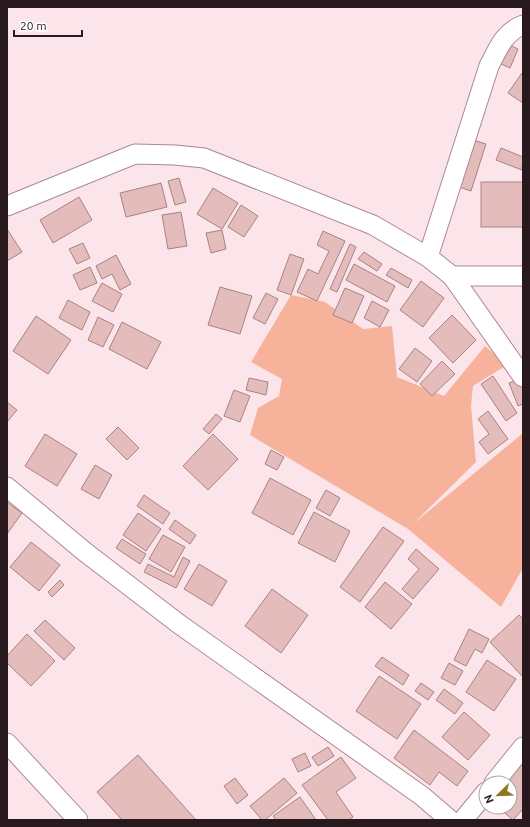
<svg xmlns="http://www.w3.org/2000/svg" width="530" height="827" font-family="Ubuntu,sans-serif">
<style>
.green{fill:#f7b29b}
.building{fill:#e3bcbb;stroke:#a78382}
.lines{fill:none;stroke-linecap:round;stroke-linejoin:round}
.street-casing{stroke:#ab8891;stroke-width:21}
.street{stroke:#fff;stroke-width:19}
</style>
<rect width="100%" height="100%" fill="#fce5ea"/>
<polygon class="green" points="291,295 325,302 363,329 392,326 397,377 444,396 485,346 507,365 473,386 471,406 476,462 413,524 523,433 523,568 501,607 408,529 250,435 258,408 279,396 282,379 251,362"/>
<g class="building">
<polygon points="505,43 518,49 510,68 497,62"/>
<polygon points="522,73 523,74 523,103 508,93"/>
<polygon points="470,139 486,144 471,191 456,186"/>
<polygon points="501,148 523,157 522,170 496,160"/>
<polygon points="179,178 186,202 175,205 168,181"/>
<rect x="481" y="182" width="42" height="45"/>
<polygon points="161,183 167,207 126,217 120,193"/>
<polygon points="213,188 238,203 222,229 197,214"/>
<polygon points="79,197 92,220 53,243 40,220"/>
<polygon points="241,205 258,216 244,237 228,227"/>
<polygon points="181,212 187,246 168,249 162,215"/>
<polygon points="7,229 22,252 7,261"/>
<polygon points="222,230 226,249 211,253 206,233"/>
<polygon points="323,231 345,241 317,301 297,292 308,269 318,274 329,251 317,245"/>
<polygon points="83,243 90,258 77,264 69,249"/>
<polygon points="350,244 356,247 337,292 330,289"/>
<polygon points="364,252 382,264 377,271 358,259"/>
<polygon points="290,254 304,259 291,295 277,290"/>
<polygon points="116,255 131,284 120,290 112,274 102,279 96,266"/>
<polygon points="354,264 395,286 387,302 346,280"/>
<polygon points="90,267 97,283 80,290 73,275"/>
<polygon points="391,268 412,280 408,288 386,275"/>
<polygon points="421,281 444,298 423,327 400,310"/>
<polygon points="102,283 122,294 113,312 92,301"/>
<polygon points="220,287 252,296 240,334 208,325"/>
<polygon points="345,288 364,296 352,323 333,315"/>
<polygon points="266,293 278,299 265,324 253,318"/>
<polygon points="68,300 90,312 82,330 59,318"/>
<polygon points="372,301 389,310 380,327 364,318"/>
<polygon points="452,315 476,340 453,363 429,338"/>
<polygon points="36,316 71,340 48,374 13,351"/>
<polygon points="98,317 114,325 103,347 88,340"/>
<polygon points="122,322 161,342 147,369 109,349"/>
<polygon points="415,348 432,361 417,382 399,369"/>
<polygon points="442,361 455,374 432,396 420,384"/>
<polygon points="493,376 517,413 506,421 481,384"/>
<polygon points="249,378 268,382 266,395 246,390"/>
<polygon points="521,379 523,386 523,404 518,406 509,383"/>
<polygon points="234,390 250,396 240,422 224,416"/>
<polygon points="7,402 17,410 7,422"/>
<polygon points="488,411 508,439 488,454 479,442 489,434 478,419"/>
<polygon points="216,414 222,419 209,434 203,429"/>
<polygon points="118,427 139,448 127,460 106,439"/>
<polygon points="45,434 77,454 57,486 25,466"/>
<polygon points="213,434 238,459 208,490 183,466"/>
<polygon points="271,450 284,457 277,470 265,464"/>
<polygon points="95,465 112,475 99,499 81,489"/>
<polygon points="270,478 311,500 293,535 252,513"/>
<polygon points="326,490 340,498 330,516 316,508"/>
<polygon points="144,495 170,513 163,524 137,506"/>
<polygon points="8,503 22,513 7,534 7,504"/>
<polygon points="314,512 350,531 335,562 298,543"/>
<polygon points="138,513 161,529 146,551 123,535"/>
<polygon points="175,520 196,535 190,544 169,529"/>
<polygon points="383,527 404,541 360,602 340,587"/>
<polygon points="163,535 185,547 171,572 149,559"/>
<polygon points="122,539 146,554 140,564 116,548"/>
<polygon points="31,542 60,565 39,591 10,567"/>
<polygon points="416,549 439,569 413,599 402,589 419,569 408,559"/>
<polygon points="183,557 190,561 176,588 144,572 148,564 174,577"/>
<polygon points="199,564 227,581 212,606 184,589"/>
<polygon points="60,580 64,585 52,597 48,592"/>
<polygon points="385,582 412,604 391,629 365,607"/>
<polygon points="272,589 308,615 281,653 245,626"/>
<polygon points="519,615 523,619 523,677 490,642"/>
<polygon points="45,620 75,648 64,660 34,631"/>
<polygon points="469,629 489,639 482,653 475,649 466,666 454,660"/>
<polygon points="27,634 55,661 31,686 7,663 7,656"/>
<polygon points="382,657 409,675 403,685 375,666"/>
<polygon points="487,660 516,679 494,711 466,692"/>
<polygon points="449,663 463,671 455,685 441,678"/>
<polygon points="379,676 421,704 397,739 356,711"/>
<polygon points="421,683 434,692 428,700 415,691"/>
<polygon points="444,689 463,703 455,714 436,700"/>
<polygon points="464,712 490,735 468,760 442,737"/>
<polygon points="414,730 468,771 457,786 439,772 430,785 394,758"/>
<polygon points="328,747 334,756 318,766 312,757"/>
<polygon points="305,753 311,766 298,772 292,759"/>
<polygon points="138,755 196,820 122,820 97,792"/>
<polygon points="341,757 356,778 336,792 353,817 349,820 328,820 302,785"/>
<polygon points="523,759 523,809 513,820 498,807 510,807 510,783 502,783"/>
<polygon points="235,778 248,795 237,804 224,786"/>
<polygon points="284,778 297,793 265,820 262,820 250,806"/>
<polygon points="300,797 316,820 276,820 273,816"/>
</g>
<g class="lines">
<g class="street-casing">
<g id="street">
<polyline points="7,206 135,154 175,155 204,158 373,225 428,257 452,276 523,377"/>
<path d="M428 257 489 66C498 49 504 32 523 25"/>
<polyline points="452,276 523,276"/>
<polyline points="7,487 85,552 179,624 422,796 450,820"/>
<polyline points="7,743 78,820"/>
<polyline points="494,783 523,747"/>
<polyline points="463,820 486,792"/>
</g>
</g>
<use href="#street" class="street"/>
</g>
<rect width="530" height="827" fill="none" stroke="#27191d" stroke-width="16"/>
<g transform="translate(498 795) rotate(247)"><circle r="19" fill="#ffffff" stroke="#a9a3a5"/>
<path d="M0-3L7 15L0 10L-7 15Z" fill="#8e781d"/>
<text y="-6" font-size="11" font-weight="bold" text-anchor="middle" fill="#27191d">N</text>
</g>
<path d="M14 30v6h68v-6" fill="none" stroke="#27191d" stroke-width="2"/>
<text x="20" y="30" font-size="12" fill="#27191d" stroke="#ffffff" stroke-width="3" paint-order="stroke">20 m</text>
</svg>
